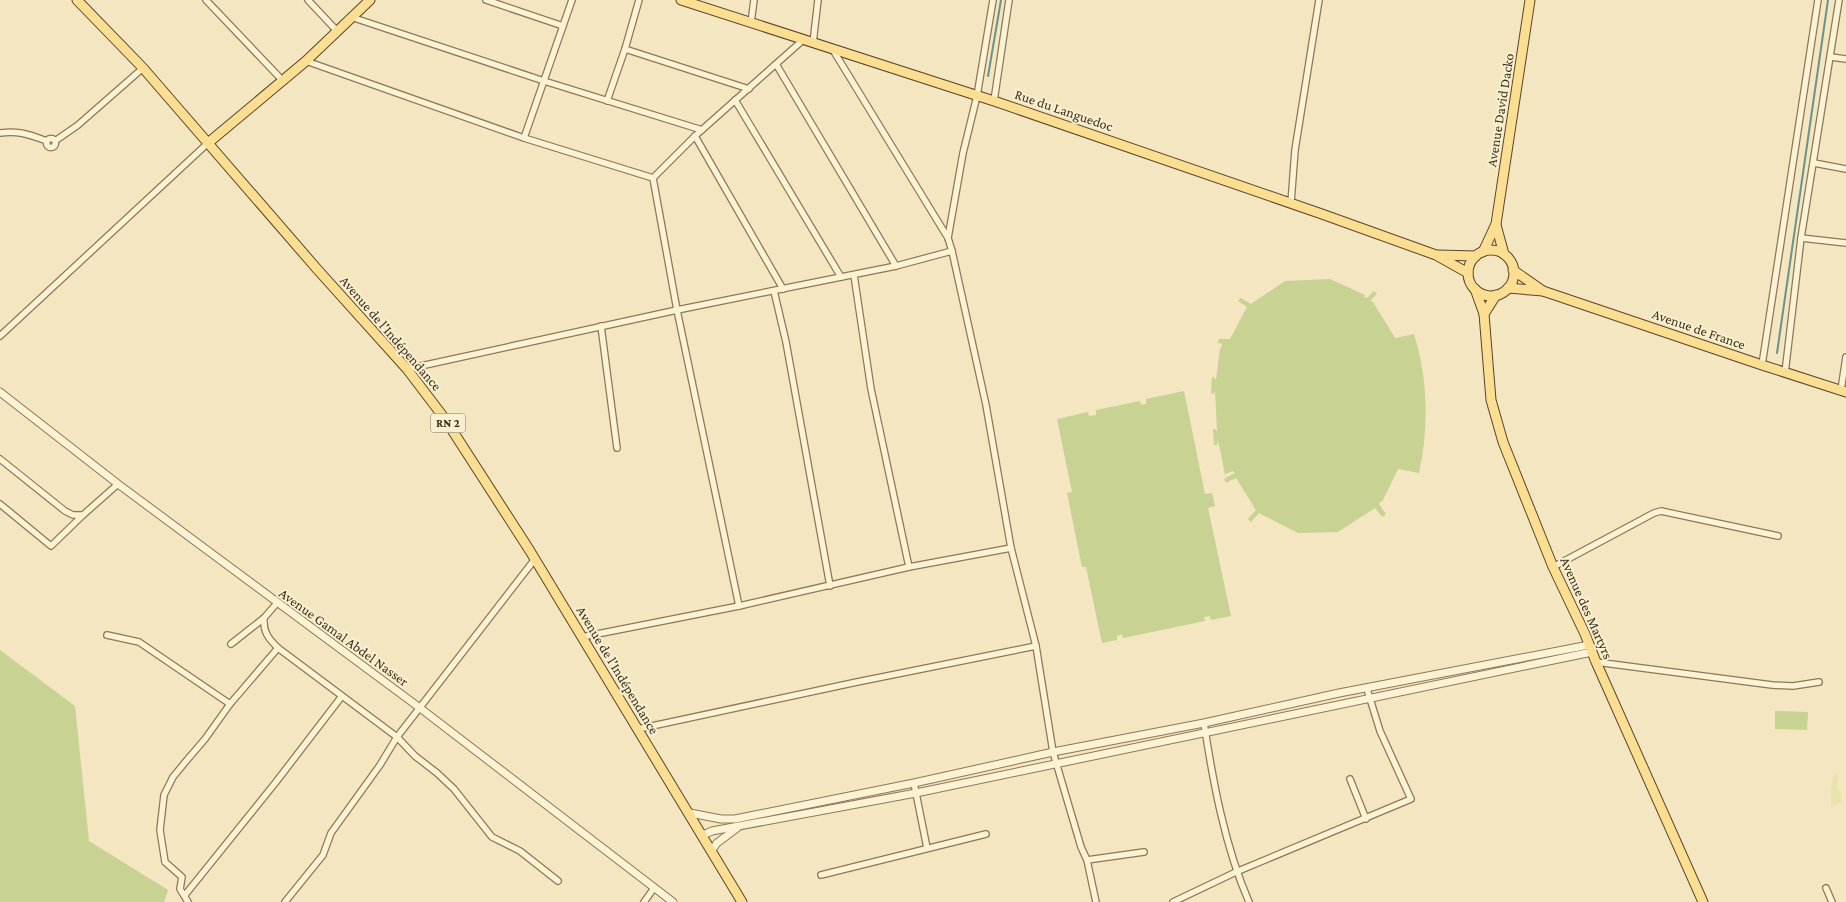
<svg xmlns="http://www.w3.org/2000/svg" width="1846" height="902" font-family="'Crimson Pro',serif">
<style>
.farmland{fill:#e9e3ac}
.green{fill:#c7d293}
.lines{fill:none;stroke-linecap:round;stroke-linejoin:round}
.stream{stroke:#69948b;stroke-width:2}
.minor-casing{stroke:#8e7756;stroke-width:8}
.tertiary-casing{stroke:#8e7756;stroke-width:9}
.primary-casing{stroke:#5b442a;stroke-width:11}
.minor{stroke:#fcf2d4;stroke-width:5.5}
.tertiary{stroke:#fcf2d4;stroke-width:7}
.primary{stroke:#fadf93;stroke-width:9}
.labels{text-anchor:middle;stroke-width:4;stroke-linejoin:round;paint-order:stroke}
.shield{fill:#f9f0d0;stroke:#756852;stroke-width:1}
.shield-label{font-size:12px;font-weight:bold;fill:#3c2d1c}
.street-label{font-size:14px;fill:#3c2d1c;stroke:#f9f0d0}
</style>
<rect width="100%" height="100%" fill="#f3e6c0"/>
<polygon class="farmland" points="1838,774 1837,790 1841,791 1841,802 1833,807 1831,805 1831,791 1833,776"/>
<g class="green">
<path d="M1330 279 1365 295 1364 297 1367 298 1374 291 1377 294 1370 301 1373 302 1395 338 1414 334C1428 379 1429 428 1419 473L1398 469 1382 502 1381 501 1379 504 1386 514 1382 517 1375 508 1338 532 1298 533 1259 513 1251 522 1248 519 1256 510 1236 478 1226 483 1224 479 1235 473 1233 471 1225 474 1218 440 1217 445H1214L1213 429H1215L1217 431 1215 390 1214 394 1211 393 1212 377H1214L1216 380 1220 348H1221L1222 344 1218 343 1219 339H1230L1247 307 1238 301 1241 298 1251 304 1285 281Z"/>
<polygon points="1184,391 1205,494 1212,493 1215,506 1208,508 1231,616 1211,620 1210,616 1204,617 1205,621 1123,638 1122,634 1117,636 1117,640 1102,643 1086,567 1082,567 1067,493 1072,492 1057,419 1088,412 1089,416 1096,415 1096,410 1140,401 1141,405 1146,404 1146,399"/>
<polygon points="0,650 75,706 89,841 168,890 164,902 0,902"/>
<polygon points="1775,711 1808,712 1807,730 1775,729"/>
</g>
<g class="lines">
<g class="stream">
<polyline points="988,76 1001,0"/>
<polyline points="1777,353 1828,0"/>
</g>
<g class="minor-casing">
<g id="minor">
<polyline points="206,0 283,81"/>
<polyline points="308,0 337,31"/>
<polyline points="486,0 563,26"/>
<polyline points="351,17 544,81 702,130"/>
<polyline points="751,23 754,0"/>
<polyline points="813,43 818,0"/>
<polyline points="625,49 749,89"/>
<polyline points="833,50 948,238 952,251 986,405 1011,548 1036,646 1053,752 1081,847 1087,860 1096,902"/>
<polyline points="1831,57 1846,59"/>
<polyline points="306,61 524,138 653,178"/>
<polyline points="776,64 896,266"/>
<polyline points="735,100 841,277"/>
<polyline points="607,101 625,49 639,0"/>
<polyline points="994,101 1009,0"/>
<path d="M0 133C18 130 30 135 47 141"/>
<polyline points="695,136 783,289"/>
<polyline points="524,138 572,0"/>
<circle cx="51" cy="143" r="4.5"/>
<polyline points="55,141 78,125 143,68"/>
<polyline points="1814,163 1846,169"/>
<polyline points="653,178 677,310 739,606"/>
<polyline points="653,178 695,136 803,40"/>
<polyline points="1291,203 1295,150 1319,0"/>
<polyline points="948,238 963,153 977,96 993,0"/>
<polyline points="1801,238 1846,243"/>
<polyline points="854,275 871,389 909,567"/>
<polyline points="774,291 786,342 830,586"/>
<polyline points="601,326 617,448"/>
<polyline points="0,336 208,143"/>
<polyline points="1762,365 1818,0"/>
<polyline points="407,369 677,310 896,266 952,251"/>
<polyline points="1785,373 1801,238 1839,0"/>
<polyline points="1841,390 1846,357"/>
<polyline points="0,459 65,511 73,515 83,515"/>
<polyline points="0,504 51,546 83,515 118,484"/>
<polyline points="1553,567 1654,513 1661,511 1778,536"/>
<path d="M264 618C263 632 268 638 278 648L397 737 415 756 437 773 454 789 492 837 520 851 558 881"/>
<polyline points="107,635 139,642 230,704"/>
<polyline points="582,637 739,606 909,567 1011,548"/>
<polyline points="231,644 264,618 277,603"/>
<polyline points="1596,662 1772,685 1793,686 1819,682"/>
<path d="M1204 723C1213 782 1225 847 1249 902"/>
<polyline points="638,729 857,682 1036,646"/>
<polyline points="1350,779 1366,819"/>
<polyline points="914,783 927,848"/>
<polyline points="1087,860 1144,852"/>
<polyline points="821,875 986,834"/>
<polyline points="1826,888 1832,902"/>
<polyline points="185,895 276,782 342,696"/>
<polyline points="188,902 180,889 182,877 165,862 160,830 164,795 173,777 187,760 205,739 230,704 278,648"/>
<polyline points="285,902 323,855 331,833 380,765 397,737 535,559"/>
<polyline points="644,902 654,888"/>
<polyline points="1173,902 1236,872 1411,799 1380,731 1367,689"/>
</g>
</g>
<g class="tertiary-casing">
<g id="tertiary">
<polyline points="0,392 118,484 420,708 673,902"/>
<polyline points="690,813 721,819 735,819 914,783 1053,752 1204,723 1339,693 1589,645"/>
<polyline points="703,835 712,831 916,793 1592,652"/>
<polyline points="712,850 717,843 737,828"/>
</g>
</g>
<g class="primary-casing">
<g id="primary">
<polyline points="77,0 143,68 317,269 407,369 445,419 530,551 742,902"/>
<polyline points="681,0 994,101 1319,213 1436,255 1468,273"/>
<polyline points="208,143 306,61 370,0"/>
<polyline points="1496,225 1504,254"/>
<circle cx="1491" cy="273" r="23"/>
<polyline points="1483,252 1496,224 1530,0"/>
<polyline points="1438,255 1476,256"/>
<polyline points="1513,270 1543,291"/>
<polyline points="1508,288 1543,291 1762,365 1846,392"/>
<polyline points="1475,289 1484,314 1491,400 1503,442 1553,567 1585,634 1596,662 1703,902"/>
<polyline points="1484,314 1496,295"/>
</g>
</g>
<use href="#minor" class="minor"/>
<use href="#tertiary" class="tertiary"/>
<use href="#primary" class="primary"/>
</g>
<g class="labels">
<rect class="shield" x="430.5" y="413.5" width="35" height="19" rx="4"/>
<g class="shield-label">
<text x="448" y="427">RN 2</text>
</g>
<g class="street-label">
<text transform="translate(1064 110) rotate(19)" y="5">Rue du Languedoc</text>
<text transform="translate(1500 110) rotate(-81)" y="5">Avenue David Dacko</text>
<text transform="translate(1699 329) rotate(19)" y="5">Avenue de France</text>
<text transform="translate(391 333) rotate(49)" y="5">Avenue de l'Indépendance</text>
<text transform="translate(1587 608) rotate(66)" y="5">Avenue des Martyrs</text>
<text transform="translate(344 637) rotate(36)" y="5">Avenue Gamal Abdel Nasser</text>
<text transform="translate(618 670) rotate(59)" y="5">Avenue de l'Indépendance</text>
</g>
</g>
</svg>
